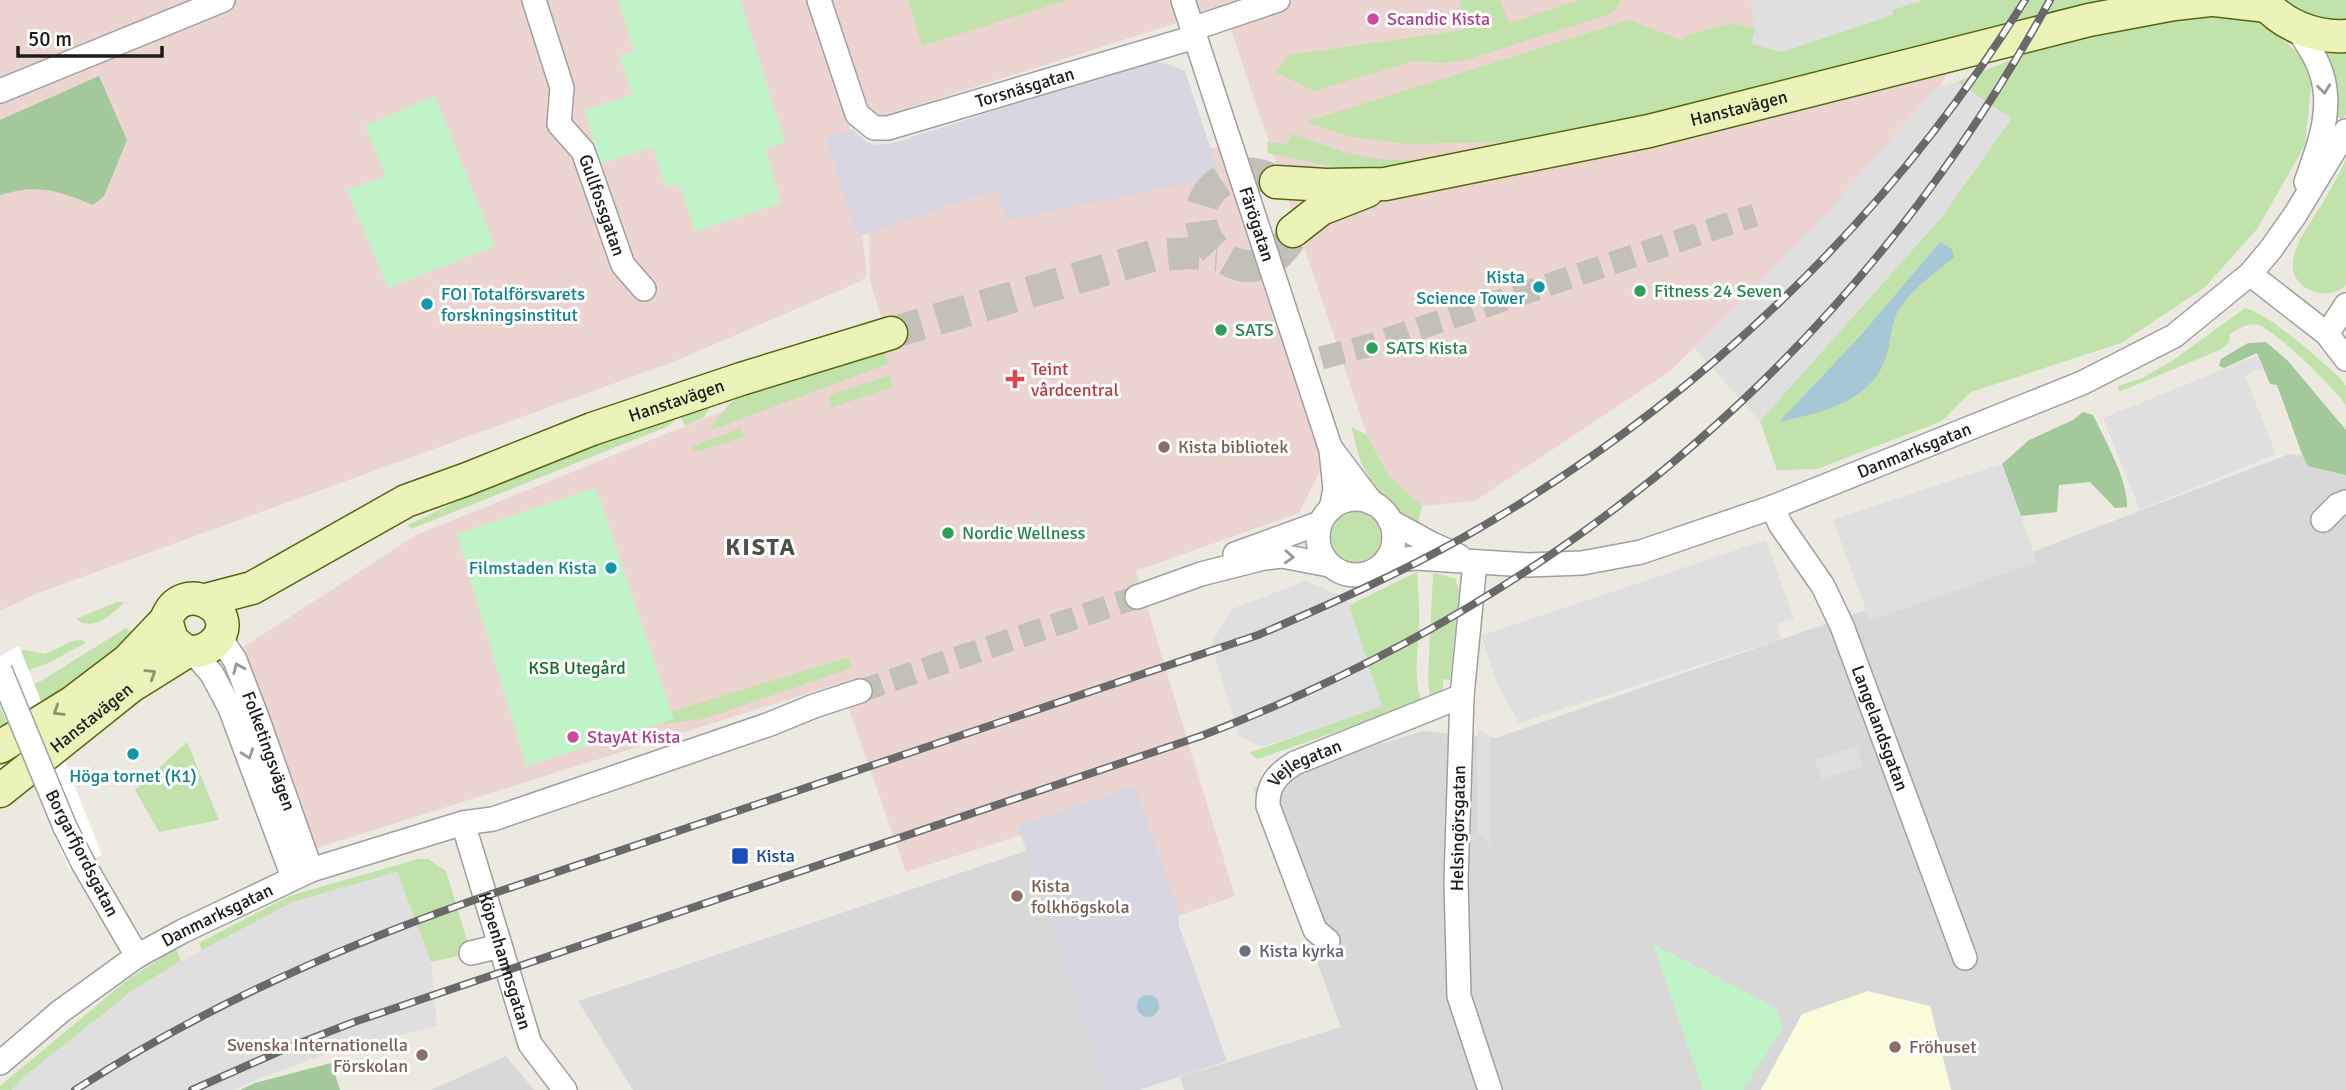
<svg xmlns="http://www.w3.org/2000/svg" width="2346" height="1090" font-family="Signika,sans-serif">
<style>
.residential{fill:#d9d8d8}
.commercial{fill:#ecd5d1}
.education{fill:#f9fbdb}
.grass{fill:#c2e2ab}
.forest{fill:#a3c899}
.park{fill:#c1f3c9}
.parking{fill:#dfdfdf}
.plaza{fill:#d7d6e1}
.water{fill:#a5c7d6}
.pier{fill:#fff}
.lines{fill:none;stroke-linecap:round;stroke-linejoin:round}
.street-tunnel{stroke:#c2c0b9;stroke-width:23;stroke-dasharray:23 11;stroke-linecap:butt}
.secondary-tunnel{stroke:#c2c0b9;stroke-width:32;stroke-dasharray:32 16;stroke-linecap:butt}
.street-casing{stroke:#9f9f9f;stroke-width:26}
.secondary-casing{stroke:#55660e;stroke-width:35}
.street{stroke:#fff;stroke-width:23}
.secondary{stroke:#ebf3b8;stroke-width:32}
.rail-casing{stroke:#696969;stroke-width:8}
.rail{stroke:#fff;stroke-width:5;stroke-dasharray:16;stroke-linecap:butt}
.street-bridge-casing{stroke:#9f9f9f;stroke-width:26;stroke-linecap:butt}
.street-bridge{stroke:#fff;stroke-width:23}
.oneway{stroke:#989898}
.oneway2{stroke:#8d9271}
.hotel-dot{fill:#d1479c;stroke:#fff;stroke-width:2.5}
.culture-dot{fill:#0f9aa8;stroke:#fff;stroke-width:2.5}
.leisure-dot{fill:#2e9e5b;stroke:#fff;stroke-width:2.5}
.health-dot{fill:#e0444e;stroke:#fff;stroke-width:2.5}
.education-dot{fill:#8d6e63;stroke:#fff;stroke-width:2.5}
.transit-dot{fill:#1a4fb4;stroke:#fff;stroke-width:2.5}
.worship-dot{fill:#6b7280;stroke:#fff;stroke-width:2.5}
.labels{text-anchor:middle;stroke-width:6;stroke-linejoin:round;paint-order:stroke}
.hotel-label{font-size:18px;fill:#b23c85;stroke:#fff;text-anchor:start}
.street-label{font-size:18px;fill:#1b1b1b;stroke:#fff}
.culture-label{font-size:18px;fill:#0d838f;stroke:#fff;text-anchor:end}
.leisure-label{font-size:18px;fill:#27864d;stroke:#fff;text-anchor:start}
.health-label{font-size:18px;fill:#be3a42;stroke:#fff;text-anchor:start}
.education-label{font-size:18px;fill:#785e54;stroke:#fff;text-anchor:start}
.park-label{font-size:18px;fill:#146e23;stroke:#fff}
.transit-label{font-size:18px;fill:#164399;stroke:#fff;text-anchor:start}
.worship-label{font-size:18px;fill:#5b616d;stroke:#fff;text-anchor:start}
.district-label{font-size:24px;font-weight:bold;letter-spacing:2px;fill:#4e4e4e;stroke:#fff}
</style>
<rect width="100%" height="100%" fill="#ece9e1"/>
<g class="residential">
<polygon points="2289,454 2346,461 2346,1090 1951,1090 1930,1006 1802,1014 1761,1090 1184,1090 1180,1077 1341,1027 1253,788 1341,756 1423,731 1496,738 2019,557"/>
<polygon points="1029,850 1111,1090 633,1090 578,1001"/>
<polygon points="506,1056 534,1090 431,1090"/>
</g>
<g class="commercial">
<polygon points="0,0 1988,0 1935,95 1851,195 1669,372 1475,501 1422,506 1388,475 1367,435 1224,8 849,127 867,275 861,281 678,360 33,595 0,611"/>
<polygon points="1219,147 1323,465 1299,513 1136,571 1235,896 1175,917 1133,799 906,872 840,683 307,851 239,650 416,535 889,344 870,281 868,201"/>
</g>
<polygon class="education" points="1868,991 1930,1006 1951,1090 1761,1090 1802,1014"/>
<g class="grass">
<polygon points="908,0 1067,0 922,46"/>
<polygon points="1460,0 1500,0 1509,23 1579,0 1621,0 1614,12 1601,17 1466,60 1445,63 1414,61 1314,91 1275,72 1289,55 1464,30"/>
<polygon points="1924,0 2100,0 2062,14 1695,108 1532,141 1408,144 1352,137 1305,122 1629,20 1684,41 1684,36 1731,23 1755,29 1782,52 1893,15 1892,10"/>
<polygon points="2279,0 2346,0 2346,24 2319,22"/>
<polygon points="2195,11 2257,18 2303,57 2312,77 2305,145 2257,229 2205,287 2121,343 1971,392 1942,421 1817,469 1777,470 1760,421 1940,219 2011,119 1957,82 2044,46"/>
<polygon points="2346,50 2346,114 2344,118 2338,118 2334,74 2324,53"/>
<path d="M1293 134 1344 152 1378 159 1427 161C1417 164 1405 167 1395 169 1351 174 1310 161 1268 153L1267 142 1286 144Z"/>
<path d="M2346 160V285C2327 304 2289 289 2293 261 2296 239 2314 218 2325 199 2333 186 2339 173 2346 160Z"/>
<path d="M2245 308C2269 313 2320 360 2340 378L2346 386V405C2336 390 2271 325 2255 324 2247 324 2237 329 2230 334L2229 342 2222 349 2119 392 2118 386 2142 378 2172 361Z"/>
<polygon points="884,346 888,364 714,429 711,428 728,405 743,394 799,375 809,376 825,367"/>
<polygon points="890,375 893,387 831,408 829,395"/>
<polygon points="708,406 709,410 703,418 685,426 680,415"/>
<polygon points="671,418 674,421 666,427 411,529 408,525 491,485 582,448"/>
<polygon points="1351,427 1367,435 1388,475 1422,506 1418,524 1383,501 1361,463"/>
<polygon points="741,428 744,437 697,452 694,450 693,446"/>
<circle cx="1356" cy="537" r="25"/>
<path d="M1417 572C1418 590 1420 610 1419 628 1418 652 1413 676 1421 700L1419 703 1258 759 1249 753 1381 706 1349 605Z"/>
<polygon points="1433,573 1455,578 1459,591 1450,680 1443,679 1443,691 1437,696 1430,697 1428,679"/>
<path d="M117 602H125C113 613 93 633 76 619Z"/>
<polygon points="126,628 135,634 61,700 0,736 0,694 41,681"/>
<polygon points="82,640 86,643 48,663 0,681 0,658 24,650 45,654 72,641"/>
<polygon points="849,657 852,668 703,719 664,724 660,715"/>
<polygon points="187,742 219,820 159,832 135,790"/>
<polygon points="418,859 428,859 446,871 471,953 431,962 397,872 293,902 202,951 199,943 289,896"/>
<polygon points="176,948 181,961 132,991 24,1077 12,1090 0,1090 0,1086 126,981"/>
</g>
<g class="forest">
<path d="M99 76 127 140 104 196 93 205C56 190 39 184 0 195V120Z"/>
<polygon points="2266,342 2288,361 2346,430 2346,475 2308,466 2302,454 2277,385 2270,384 2257,353 2224,368 2219,366 2221,359 2248,343"/>
<path d="M2083 412 2093 415C2105 440 2128 480 2127 507L2115 508 2090 482 2059 485 2057 512 2021 516 2002 464 2029 440 2073 420Z"/>
<polygon points="331,1063 340,1090 240,1090 255,1083"/>
</g>
<g class="park">
<polygon points="618,0 740,0 785,142 765,149 781,203 695,232 679,184 666,187 652,147 600,164 585,110 632,95 620,56 634,51"/>
<polygon points="435,96 495,246 388,288 347,190 386,176 365,126"/>
<polygon points="596,488 674,719 526,766 457,534"/>
<polygon points="1653,944 1775,1007 1783,1028 1743,1090 1703,1090"/>
</g>
<g class="parking">
<polygon points="1750,0 1924,0 1892,10 1893,15 1782,52 1751,44 1755,29"/>
<polygon points="1957,82 2011,118 1940,219 1760,421 1694,348 1826,214 1934,89"/>
<polygon points="2257,356 2263,368 2245,376 2276,454 2140,510 2103,418"/>
<polygon points="2002,464 2037,562 1870,621 1833,520"/>
<polygon points="1766,540 1794,619 1777,624 1781,639 1519,723 1498,685 1481,636"/>
<polygon points="1306,581 1347,599 1382,706 1262,747 1239,736 1211,644 1232,609"/>
<polygon points="1478,729 1490,737 1490,844 1477,833"/>
<polygon points="1856,746 1863,766 1822,779 1815,760"/>
<polygon points="397,872 431,962 437,1026 327,1054 262,1077 234,1090 12,1090 24,1077 132,991 181,961 293,902"/>
</g>
<g class="plaza">
<polygon points="1148,61 1165,63 1185,71 1220,177 1007,220 997,189 857,237 826,138 853,129 866,142 877,145 894,143"/>
<polygon points="1135,786 1179,913 1179,926 1227,1061 1139,1090 1106,1090 1018,826"/>
</g>
<g class="water">
<path d="M1940 242 1952 249 1954 257C1935 274 1910 289 1897 313 1890 327 1891 345 1885 360 1869 403 1819 413 1779 422L1863 333Z"/>
<circle cx="1148" cy="1006" r="11"/>
</g>
<polygon class="pier" points="19,646 102,855 69,869 0,706 0,656"/>
<g class="lines">
<g class="street-tunnel">
<polyline points="1321,358 1367,346 1755,215"/>
<polyline points="860,691 1137,597"/>
</g>
<g class="secondary-tunnel">
<path d="M1268 178C1255 172 1240 172 1227 178 1158 215 1243 313 1290 239"/>
<polyline points="891,333 1152,256 1190,253 1217,255"/>
</g>
<g class="street-casing">
<g id="street">
<path id="s1" d="M534 0 562 88 559 124 583 151 623 265 644 289"/>
<path id="s2" d="M819 0 857 114 874 128H888L1195 37"/>
<path id="s3" d="M1183 0 1331 450 1335 489 1331 509"/>
<path d="M2296 27C2306 42 2317 58 2322 75 2333 112 2318 148 2306 182"/>
<polyline points="1192,29 1278,0"/>
<polyline points="0,91 223,0"/>
<polyline points="2250,274 2327,334 2346,359"/>
<polyline points="2327,334 2346,305"/>
<polyline points="1332,450 1372,503"/>
<circle cx="1356" cy="537" r="38"/>
<path id="s4" d="M1773 507 1780 524 1823 586 1842 626 1965 958"/>
<polyline points="2323,520 2338,505 2346,502"/>
<polyline points="1390,521 1430,543 1459,556"/>
<polyline points="1235,554 1320,523"/>
<path id="s5" d="M1386 561 1416 558 1528 565 1582 563 1641 552 1773 507 2082 383 2174 336 2250 274 2271 249 2295 215 2346 131"/>
<polyline points="1475,562 1462,696 1456,881 1459,996 1490,1090"/>
<polyline points="1137,597 1201,574 1264,558 1282,556 1329,565"/>
<path id="s6" d="M219 636 235 660 258 720 311 870"/>
<polyline points="193,652 212,674 230,708 293,877"/>
<path id="s7" d="M463 823 530 1044 565 1090"/>
<polyline points="83,863 137,956"/>
<path id="s8" d="M1328 941 1315 930 1268 806C1267 785 1278 773 1295 763L1462 696"/>
<polyline points="471,953 500,946"/>
<path id="s9" d="M0 1063 61 1011 137 956 183 931 311 870 463 823 493 819 770 724 814 706 860 691"/>
</g>
</g>
<g class="secondary-casing">
<g id="secondary">
<polyline points="2215,0 2267,6"/>
<path d="M2262 0C2282 25 2315 38 2346 36"/>
<path id="s10" d="M1276 182 1326 185 1385 184 1649 131 2089 20 2174 4 2210 0"/>
<polyline points="1293,231 1321,209 1367,191"/>
<path id="s11" d="M206 600 252 588 406 501 467 479 592 429 741 379 891 333"/>
<path d="M0 747 73 702 127 661 166 620C182 575 242 610 216 641 207 651 198 652 186 652L172 640 166 620"/>
<path id="s12" d="M0 791 130 687 186 652"/>
</g>
</g>
<use href="#street" class="street"/>
<use href="#secondary" class="secondary"/>
<g class="rail-casing">
<g id="rail">
<path d="M75 1090C200 1009 334 949 474 900L1258 635C1328 605 1397 575 1464 537 1691 408 1887 223 2025 0"/>
<path d="M192 1090 287 1048 354 1022 1201 736C1571 595 1859 348 2050 0"/>
</g>
</g>
<use href="#rail" class="rail"/>
<g class="street-bridge-casing">
<polyline id="street-bridge" points="0,670 65,827 83,863"/>
</g>
<use href="#street-bridge" class="street-bridge"/>
</g>
<defs><path id="oneway-chevron" d="M-2-3.5L2.5 0L-2 3.5" fill="none" stroke-width="1.6" stroke-linecap="round" stroke-linejoin="round" transform="scale(1.75)"/></defs>
<g class="oneway">
<use href="#oneway-chevron" transform="translate(2324 89) rotate(83)"/>
<use href="#oneway-chevron" transform="translate(1289 557) rotate(3)"/>
<use href="#oneway-chevron" transform="translate(238 668) rotate(-113)"/>
<use href="#oneway-chevron" transform="translate(248 754) rotate(70)"/>
</g>
<g class="oneway2">
<use href="#oneway-chevron" transform="translate(151 674) rotate(-32)"/>
<use href="#oneway-chevron" transform="translate(58 711) rotate(148)"/>
</g>
<g class="hotel-dot">
<circle cx="1373" cy="19" r="7"/>
<circle cx="573" cy="737" r="7"/>
</g>
<g class="culture-dot">
<circle cx="1539" cy="287" r="7"/>
<circle cx="427" cy="304" r="7"/>
<circle cx="611" cy="568" r="7"/>
<circle cx="133" cy="754" r="7"/>
</g>
<g class="leisure-dot">
<circle cx="1640" cy="291" r="7"/>
<circle cx="1221" cy="330" r="7"/>
<circle cx="1372" cy="348" r="7"/>
<circle cx="948" cy="533" r="7"/>
</g>
<path class="health-dot" d="M1011.5 368.5h7v7h7v7h-7v7h-7v-7h-7v-7h7z"/>
<g class="education-dot">
<circle cx="1164" cy="447" r="7"/>
<circle cx="1017" cy="896" r="7"/>
<circle cx="1895" cy="1047" r="7"/>
<circle cx="422" cy="1055" r="7"/>
</g>
<rect class="transit-dot" x="731" y="847" width="18" height="18" rx="3.5"/>
<circle class="worship-dot" cx="1245" cy="951" r="7"/>
<g class="labels">
<g class="hotel-label">
<text x="1387" y="25">Scandic Kista</text>
<text x="587" y="743">StayAt Kista</text>
</g>
<g class="street-label">
<text dy="6" stroke="none"><textPath href="#s2" startOffset="299">Torsnäsgatan</textPath></text>
<text dy="6" stroke="none"><textPath href="#s10" startOffset="471">Hanstavägen</textPath></text>
<text dy="6" stroke="none"><textPath href="#s1" startOffset="222">Gullfossgatan</textPath></text>
<text dy="6" stroke="none"><textPath href="#s3" startOffset="236">Färögatan</textPath></text>
<text dy="6" stroke="none"><textPath href="#s11" startOffset="513">Hanstavägen</textPath></text>
<text dy="6" stroke="none"><textPath href="#s5" startOffset="548">Danmarksgatan</textPath></text>
<text dy="6" stroke="none"><textPath href="#s12" startOffset="117">Hanstavägen</textPath></text>
<text dy="6" stroke="none"><textPath href="#s4" startOffset="247">Langelandsgatan</textPath></text>
<text dy="6" stroke="none"><textPath href="#s6" startOffset="126">Folketingsvägen</textPath></text>
<text dy="6" stroke="none"><textPath href="#s8" startOffset="212">Vejlegatan</textPath></text>
<text transform="translate(1458 828) rotate(-89)" y="6">Helsingörsgatan</text>
<text transform="translate(82 853) rotate(63)" y="6">Borgarfjordsgatan</text>
<text dy="6" stroke="none"><textPath href="#s9" startOffset="264">Danmarksgatan</textPath></text>
<text dy="6" stroke="none"><textPath href="#s7" startOffset="144">Köpenhamnsgatan</textPath></text>
</g>
<g class="culture-label">
<text x="1525" y="283">Kista<tspan x="1525" dy="21">Science Tower</tspan></text>
<text x="441" y="300" text-anchor="start">FOI Totalförsvarets<tspan x="441" dy="21">forskningsinstitut</tspan></text>
<text x="597" y="574">Filmstaden Kista</text>
<text x="133" y="782" text-anchor="middle">Höga tornet (K1)</text>
</g>
<g class="leisure-label">
<text x="1654" y="297">Fitness 24 Seven</text>
<text x="1235" y="336">SATS</text>
<text x="1386" y="354">SATS Kista</text>
<text x="962" y="539">Nordic Wellness</text>
</g>
<g class="health-label">
<text x="1031" y="375">Teint<tspan x="1031" dy="21">vårdcentral</tspan></text>
</g>
<g class="education-label">
<text x="1178" y="453">Kista bibliotek</text>
<text x="1031" y="892">Kista<tspan x="1031" dy="21">folkhögskola</tspan></text>
<text x="408" y="1051" text-anchor="end">Svenska Internationella<tspan x="408" dy="21">Förskolan</tspan></text>
<text x="1909" y="1053">Fröhuset</text>
</g>
<g class="park-label">
<text x="577" y="674">KSB Utegård</text>
</g>
<g class="transit-label">
<text x="756" y="862">Kista</text>
</g>
<g class="worship-label">
<text x="1259" y="957">Kista kyrka</text>
</g>
<g class="district-label">
<text x="761" y="555">KISTA</text>
</g>
</g>
<path d="M18 46v10h144v-10" fill="none" stroke="#1b1b1b" stroke-width="3.5"/>
<text x="28" y="46" font-size="21" fill="#1b1b1b" stroke="#ffffff" stroke-width="5" paint-order="stroke">50 m</text>
</svg>
